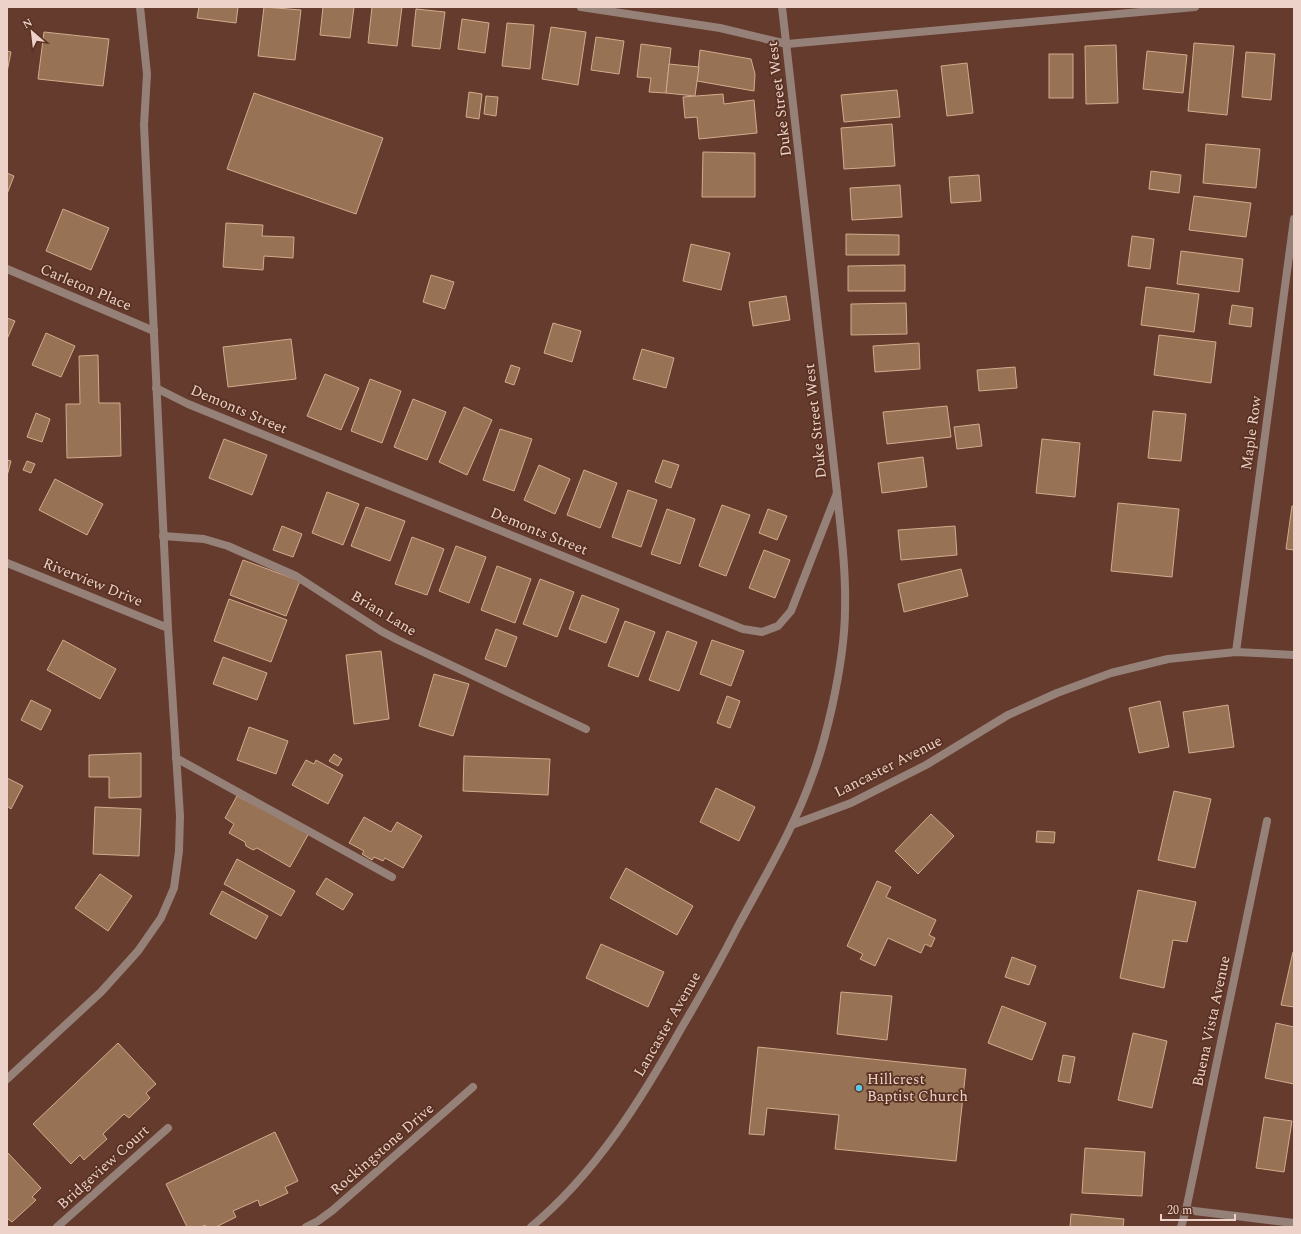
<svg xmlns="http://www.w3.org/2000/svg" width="1301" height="1234" font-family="Spectral,serif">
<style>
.building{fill:#977254;stroke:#d3ab8c}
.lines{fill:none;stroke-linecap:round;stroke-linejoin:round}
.service{stroke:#968179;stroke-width:8}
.minor{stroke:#968179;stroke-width:8}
.tertiary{stroke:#968179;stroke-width:8}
.poi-dot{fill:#5cc7e7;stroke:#593122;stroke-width:1.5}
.labels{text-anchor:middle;stroke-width:3.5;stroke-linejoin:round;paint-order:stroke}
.street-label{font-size:15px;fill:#ecd2c9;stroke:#593122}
.poi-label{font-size:15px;fill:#ecd2c9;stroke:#593122;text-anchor:start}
</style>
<rect width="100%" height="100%" fill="#643b2d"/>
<g class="building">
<polygon points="199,7 238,7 236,23 197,18"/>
<polygon points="264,7 301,10 295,60 258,56"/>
<polygon points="323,7 354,7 350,38 320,35"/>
<polygon points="372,7 402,7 397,46 368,43"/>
<polygon points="416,9 445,12 440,49 412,46"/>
<polygon points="462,19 489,23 485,53 458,49"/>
<polygon points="507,23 534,25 530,69 502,66"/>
<polygon points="551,27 586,32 578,85 542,79"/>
<polygon points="44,32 109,39 103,86 38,79"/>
<polygon points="596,37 624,41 619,74 591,70"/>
<polygon points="1194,43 1234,46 1227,115 1188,111"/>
<polygon points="641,44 671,48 666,93 649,92 651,78 637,77"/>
<polygon points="1116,45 1118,103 1086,104 1085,46"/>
<polygon points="700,50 751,59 755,74 754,91 697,81"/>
<polygon points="7,51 11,52 7,72"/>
<polygon points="1147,51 1187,55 1183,93 1143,89"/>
<polygon points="1246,52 1275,54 1271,100 1242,97"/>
<rect x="1049" y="54" width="24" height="44"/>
<polygon points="967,63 973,113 947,116 941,66"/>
<polygon points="669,64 699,67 695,96 666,93"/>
<polygon points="897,90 900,117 844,122 841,95"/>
<polygon points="469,92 482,94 479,119 466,117"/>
<polygon points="254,93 383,138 356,214 227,169"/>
<polygon points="723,94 724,104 754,100 757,133 699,139 697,117 685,118 683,97"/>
<polygon points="486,96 498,97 496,116 484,114"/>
<polygon points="892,124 895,166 844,169 841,128"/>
<polygon points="1206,144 1260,149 1256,188 1203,183"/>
<polygon points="703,152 755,153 755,197 702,197"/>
<polygon points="1151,171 1181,175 1179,193 1149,189"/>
<polygon points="7,173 14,176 7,194"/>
<polygon points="979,175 981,201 951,203 949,177"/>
<polygon points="900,185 902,217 852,220 850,188"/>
<polygon points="1194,196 1251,203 1246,237 1189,230"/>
<polygon points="63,209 109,228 91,270 46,251"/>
<polygon points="226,223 263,225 262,236 294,237 293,258 264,256 263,270 223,267"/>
<polygon points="846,234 899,235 899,255 846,255"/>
<polygon points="1132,236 1154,239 1150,269 1128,266"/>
<polygon points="691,244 730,253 721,290 683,281"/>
<polygon points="1181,251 1243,259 1239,292 1177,284"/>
<polygon points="905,265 905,291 848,291 848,266"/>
<polygon points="431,275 454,282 445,309 423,302"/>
<polygon points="1146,287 1199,294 1194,332 1141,325"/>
<polygon points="786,296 790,320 753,326 749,302"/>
<polygon points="906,303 907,334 851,335 851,304"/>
<polygon points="1232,305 1253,308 1251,327 1229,324"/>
<polygon points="7,318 15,321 7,339"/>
<polygon points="553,323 581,331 572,362 544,353"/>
<polygon points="46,333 75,346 61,377 32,365"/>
<polygon points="1159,335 1216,342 1211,383 1154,375"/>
<polygon points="291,339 296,379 228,387 223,347"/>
<polygon points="919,343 920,369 875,372 873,346"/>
<polygon points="642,349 674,358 666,388 633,379"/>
<polygon points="98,355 99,403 120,403 121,456 67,458 66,404 80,404 79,356"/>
<polygon points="511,365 520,368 514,385 505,382"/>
<polygon points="1015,367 1017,388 979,391 977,370"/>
<polygon points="325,374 359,388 341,430 307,416"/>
<polygon points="370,379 401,391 382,443 351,431"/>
<polygon points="413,399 446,412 427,460 394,447"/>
<polygon points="947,406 951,437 887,444 883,412"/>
<polygon points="464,407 492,420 467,475 439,462"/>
<polygon points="1153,411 1186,414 1181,461 1148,458"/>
<polygon points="36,413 50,419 42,442 27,437"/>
<polygon points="979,424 982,446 957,449 954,427"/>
<polygon points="500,429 532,439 514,491 483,480"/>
<polygon points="224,439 267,455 252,495 209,478"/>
<polygon points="1042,439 1080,443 1075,497 1036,493"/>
<polygon points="923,457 927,487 882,493 878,463"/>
<polygon points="7,460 11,461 7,476"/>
<polygon points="663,460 679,465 671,488 655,482"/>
<polygon points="27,461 35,464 31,473 23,470"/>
<polygon points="539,465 570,479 555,514 524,500"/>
<polygon points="584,470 617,483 600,528 567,515"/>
<polygon points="55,479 103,504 87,535 39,510"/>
<polygon points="628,490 657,500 641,547 612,537"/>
<polygon points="327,492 359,504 343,545 312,533"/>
<polygon points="1118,503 1179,509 1172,577 1111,571"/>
<polygon points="722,505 750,515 726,576 699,566"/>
<polygon points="1292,506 1294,506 1294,550 1286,549"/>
<polygon points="366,507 405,521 390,561 351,546"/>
<polygon points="667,509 695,519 680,564 651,554"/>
<polygon points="768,509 787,516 777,540 759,533"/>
<polygon points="282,526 302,534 293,557 273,550"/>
<polygon points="955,526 957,555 901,560 898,530"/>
<polygon points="412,537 444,549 427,595 395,584"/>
<polygon points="456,546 486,557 469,603 439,591"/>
<polygon points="764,550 790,560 775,598 749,588"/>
<polygon points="243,560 300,581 286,616 230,595"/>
<polygon points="497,566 531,579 515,623 481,610"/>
<polygon points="961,569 968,596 904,612 898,584"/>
<polygon points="540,579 574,592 557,637 523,624"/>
<polygon points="582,595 619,609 606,643 569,629"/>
<polygon points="229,599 287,620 271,662 214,641"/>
<polygon points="625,621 655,632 638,677 608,666"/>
<polygon points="496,629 517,637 506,667 485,659"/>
<polygon points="667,631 697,642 679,691 649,680"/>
<polygon points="63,640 116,669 100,699 47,670"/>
<polygon points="712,640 744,651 731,686 700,674"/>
<polygon points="381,651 389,719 354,724 346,655"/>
<polygon points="223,657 267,673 257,700 213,684"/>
<polygon points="434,674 469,684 453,736 419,726"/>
<polygon points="727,696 740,701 730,728 717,723"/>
<polygon points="31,700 51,710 41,730 21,720"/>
<polygon points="1160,701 1169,747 1139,753 1129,708"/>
<polygon points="1228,705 1234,747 1189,753 1183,712"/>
<polygon points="249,727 288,741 276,774 237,760"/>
<polygon points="141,753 141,797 109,798 109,777 89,777 89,755"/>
<polygon points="334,754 342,759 338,766 329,761"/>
<polygon points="464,756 550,759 548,795 463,791"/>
<polygon points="306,760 314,764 316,760 343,775 328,804 292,785"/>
<polygon points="7,778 23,786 11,809 7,806"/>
<polygon points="716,788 755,807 739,841 700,822"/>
<polygon points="1174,791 1211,799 1195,868 1158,860"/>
<polygon points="237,796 309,833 290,867 257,848 253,850 246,846 245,842 229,833 234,824 225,818"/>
<polygon points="95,807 141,809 139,856 93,854"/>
<polygon points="931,814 954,836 918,874 895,851"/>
<polygon points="364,817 391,832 397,822 422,836 403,868 385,858 383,861 374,857 372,860 362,854 364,851 349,843"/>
<polygon points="1037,831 1055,832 1054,843 1036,842"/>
<polygon points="237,859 295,891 281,916 224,884"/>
<polygon points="626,868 693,906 677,935 610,898"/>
<polygon points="100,874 132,896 108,931 75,908"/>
<polygon points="326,878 353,894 343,910 316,894"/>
<polygon points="877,881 891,887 886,897 936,920 929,935 935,938 931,947 925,944 921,953 888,938 875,966 860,959 863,954 847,946"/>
<polygon points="1138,890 1196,902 1187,942 1173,940 1164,988 1120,978"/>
<polygon points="222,891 268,916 256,939 210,914"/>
<polygon points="601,944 664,972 648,1007 586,978"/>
<polygon points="1293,952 1294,952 1294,1007 1281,1005"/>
<polygon points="1012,957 1036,966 1029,985 1005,977"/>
<polygon points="841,992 892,996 887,1040 837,1034"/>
<polygon points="1002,1006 1046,1023 1032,1060 988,1043"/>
<polygon points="1276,1023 1294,1027 1294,1084 1265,1078"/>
<polygon points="1133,1033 1167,1041 1152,1108 1118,1100"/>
<polygon points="118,1043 156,1084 146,1093 150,1098 129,1118 124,1114 103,1134 107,1139 84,1160 80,1155 71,1164 33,1124"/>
<polygon points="758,1047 966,1069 956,1161 835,1149 839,1115 767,1108 764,1135 749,1134"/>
<polygon points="1063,1055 1075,1057 1070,1083 1058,1081"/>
<polygon points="1264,1117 1292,1121 1284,1172 1256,1168"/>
<polygon points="275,1132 298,1181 285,1187 288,1193 260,1206 258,1200 233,1211 236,1217 216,1227 206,1227 205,1225 201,1227 187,1227 166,1184"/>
<polygon points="1085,1148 1145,1152 1142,1196 1082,1193"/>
<polygon points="7,1152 41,1188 32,1197 36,1200 12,1222 8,1219 7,1220"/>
<polygon points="1071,1214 1124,1219 1123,1227 1070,1227"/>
</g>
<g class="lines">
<polyline class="service" points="176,758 392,877"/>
<g class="minor">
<polyline points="581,7 720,28 787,44 1195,7"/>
<polyline points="7,269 154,331"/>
<polyline points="156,388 188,404 743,629 762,632 778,626 791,611 837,493"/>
<polyline points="163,536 204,539 228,546 296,576 381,631 398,640 586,729"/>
<polyline points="7,563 168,628"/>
<polyline points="1236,652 1294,219"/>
<polyline points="1186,1210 1294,1223"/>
<polyline points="57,1227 168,1128"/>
<polyline points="306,1227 318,1221 333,1210 473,1087"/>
<polyline points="1181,1227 1186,1210 1267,821"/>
</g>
<g class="tertiary">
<polyline points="792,825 851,803 926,765 1008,715 1057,693 1111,673 1168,659 1236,652 1294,655"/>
<polyline points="7,1079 101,992 138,951 161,918 174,888 179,851 180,816 168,628 144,125 147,74 140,7"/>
<path d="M531 1227C596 1173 641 1100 682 1027 701 995 719 963 736 930 763 879 794 829 813 774 821 753 827 729 832 707 839 675 845 641 845 609 846 570 841 532 837 493L782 7"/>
</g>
</g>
<circle class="poi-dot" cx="859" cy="1088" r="4"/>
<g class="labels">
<g class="street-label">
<text transform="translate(779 99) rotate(-97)" y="5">Duke Street West</text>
<text transform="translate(86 287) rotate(23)" y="5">Carleton Place</text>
<text transform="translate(239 409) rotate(23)" y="5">Demonts Street</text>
<text transform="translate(815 421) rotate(-96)" y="5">Duke Street West</text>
<text transform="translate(1251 433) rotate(-82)" y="5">Maple Row</text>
<text transform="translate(539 531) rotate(22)" y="5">Demonts Street</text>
<text transform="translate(93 582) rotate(22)" y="5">Riverview Drive</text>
<text transform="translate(384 613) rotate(31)" y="5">Brian Lane</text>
<text transform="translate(888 766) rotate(-27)" y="5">Lancaster Avenue</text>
<text transform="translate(1211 1021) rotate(-78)" y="5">Buena Vista Avenue</text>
<text transform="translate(667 1024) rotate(-60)" y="5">Lancaster Avenue</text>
<text transform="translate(382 1149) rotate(-41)" y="5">Rockingstone Drive</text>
<text transform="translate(103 1167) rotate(-42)" y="5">Bridgeview Court</text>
</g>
<g class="poi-label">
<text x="867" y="1084">Hillcrest<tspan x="867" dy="17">Baptist Church</tspan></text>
</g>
</g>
<rect width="1301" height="1234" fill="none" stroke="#ecd2c9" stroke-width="16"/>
<g transform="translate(32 32) rotate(332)" stroke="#593122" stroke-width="3" paint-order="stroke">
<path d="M0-3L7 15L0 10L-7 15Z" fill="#ecd2c9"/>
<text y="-6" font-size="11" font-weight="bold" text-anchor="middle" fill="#ecd2c9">N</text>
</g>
<path d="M1161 1214v6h74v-6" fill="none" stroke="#ecd2c9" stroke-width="2"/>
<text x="1167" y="1214" font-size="12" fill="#ecd2c9" stroke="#593122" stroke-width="3" paint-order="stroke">20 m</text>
</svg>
